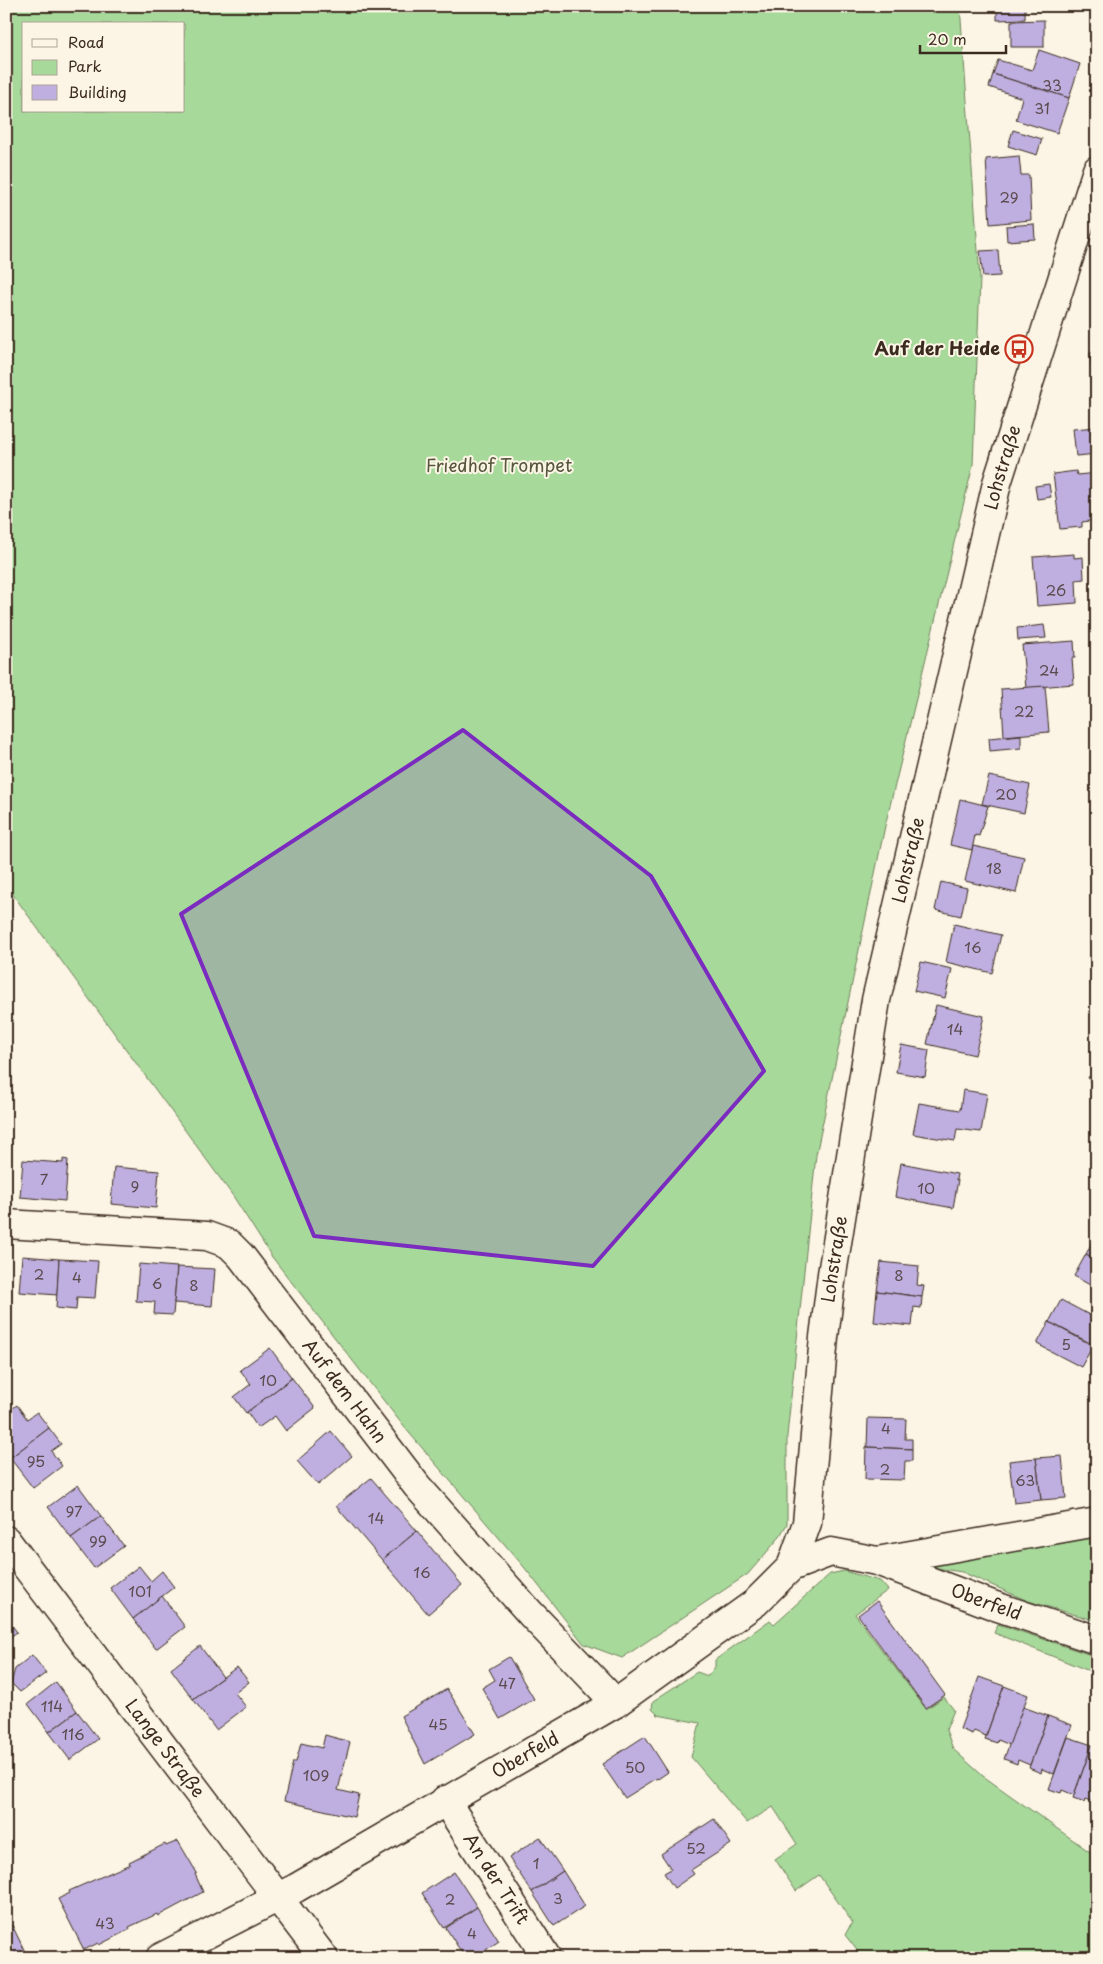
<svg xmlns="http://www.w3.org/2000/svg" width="1103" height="1964" font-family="'Playpen Sans',sans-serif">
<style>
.green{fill:#a7d99b;stroke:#71825c;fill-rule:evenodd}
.building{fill:#bfafe0;stroke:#3b2a1e}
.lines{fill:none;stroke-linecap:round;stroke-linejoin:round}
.street-casing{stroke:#3b2a1e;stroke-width:31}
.secondary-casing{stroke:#3b2a1e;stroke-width:31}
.street{stroke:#fcf5e5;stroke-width:28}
.secondary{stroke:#fcf5e5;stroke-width:28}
.marked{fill:#7b2cbf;fill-opacity:0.2;stroke:#7b2cbf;stroke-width:4;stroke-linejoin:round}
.labels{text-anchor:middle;stroke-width:4;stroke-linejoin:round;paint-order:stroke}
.number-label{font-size:15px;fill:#5c4b4e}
.poi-label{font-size:18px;font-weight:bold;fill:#3b2a1e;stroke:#fcf5e5;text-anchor:end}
.park-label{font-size:18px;fill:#56563d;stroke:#fcf5e5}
.street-label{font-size:18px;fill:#3b2a1e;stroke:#fcf5e5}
</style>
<rect width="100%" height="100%" fill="#fcf5e5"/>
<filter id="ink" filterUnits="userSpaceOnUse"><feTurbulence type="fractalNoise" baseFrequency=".02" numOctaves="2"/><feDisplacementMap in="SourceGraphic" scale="10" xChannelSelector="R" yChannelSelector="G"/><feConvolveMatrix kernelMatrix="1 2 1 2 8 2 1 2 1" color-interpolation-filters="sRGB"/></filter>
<g filter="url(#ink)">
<g class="green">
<path d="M6 6H960L980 278 973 465 885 826 816 1155 787 1436V1524L778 1539 748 1574 622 1658 584 1644 524 1567 405 1428 272 1257 233 1196 6 885ZM24 24H184V111H24Z"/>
<polygon points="1097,1529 1097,1621 1028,1601 962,1572 936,1568 933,1561"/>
<polygon points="844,1571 880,1581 888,1590 855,1614 926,1709 944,1697 954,1710 946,1730 953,1749 983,1776 1097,1857 1097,1958 863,1958 845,1935 852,1922 819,1875 796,1891 775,1859 797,1844 773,1807 747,1823 691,1757 700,1723 658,1715 652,1709 653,1701 697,1672 708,1676 715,1667 715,1660 770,1620 774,1624 830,1574"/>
<polygon points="998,1624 1097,1657 1097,1674 994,1633"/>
</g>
<g class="building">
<polygon points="997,6 1025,6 1025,19 997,20"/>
<polygon points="1044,20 1044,47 1011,47 1011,21"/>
<polygon points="1039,50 1080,64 1069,98 993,74 998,60 1032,70"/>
<polygon points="993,74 1069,98 1057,133 1016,120 1022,98 989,87"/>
<polygon points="1013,130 1042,139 1037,155 1008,146"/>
<polygon points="1019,156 1021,175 1029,175 1031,220 990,224 986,159"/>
<polygon points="1034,224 1035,239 1007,241 1006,226"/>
<polygon points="998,250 1000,276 983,277 980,251"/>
<polygon points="1097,352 1097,385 1093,385 1090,353"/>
<polygon points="1093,385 1097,385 1097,417 1095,417"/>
<polygon points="1097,427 1097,454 1076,456 1073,429"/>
<polygon points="1076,471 1077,475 1097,473 1097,520 1082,522 1082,527 1060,529 1053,474"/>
<polygon points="1049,484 1051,497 1037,499 1035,486"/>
<polygon points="1074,554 1074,558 1083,557 1084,579 1076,580 1077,603 1037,606 1033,557"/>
<polygon points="1044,625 1046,638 1018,640 1017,628"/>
<polygon points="1074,641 1075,658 1072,658 1074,684 1026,688 1022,645"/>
<polygon points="1045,686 1049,732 1004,736 1001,689"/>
<polygon points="1021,735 1021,748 990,751 989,738"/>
<polygon points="989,776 1030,785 1024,813 982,804"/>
<polygon points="960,799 988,806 979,836 975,835 972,850 950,845"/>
<polygon points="973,846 1024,857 1016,893 965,881"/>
<polygon points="941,882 967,888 961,916 935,910"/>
<polygon points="954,924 1001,935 992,973 946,962"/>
<polygon points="921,962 952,969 945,998 914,991"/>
<polygon points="1097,979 1097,1003 1090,981"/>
<polygon points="936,1005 984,1016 975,1055 927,1044"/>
<polygon points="901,1045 929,1050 925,1077 896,1072"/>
<polygon points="1097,1074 1097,1099 1088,1077"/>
<polygon points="963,1090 987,1094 981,1132 957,1129 955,1141 913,1134 919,1103 960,1110"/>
<polygon points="63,1159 68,1160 65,1201 20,1197 23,1160 63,1163"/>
<polygon points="901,1163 957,1174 956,1180 958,1180 953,1208 895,1197"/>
<polygon points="114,1167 159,1171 156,1208 111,1204"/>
<polygon points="1097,1234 1097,1260 1086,1254"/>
<polygon points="1086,1254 1097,1260 1097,1289 1074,1276"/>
<polygon points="22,1256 59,1259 57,1295 19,1292"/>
<polygon points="59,1259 98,1261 95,1298 77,1297 76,1310 56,1308"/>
<polygon points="881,1262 919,1266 917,1285 924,1286 922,1297 877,1291"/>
<polygon points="139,1264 177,1267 173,1315 154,1314 155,1302 136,1301"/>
<polygon points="177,1267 215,1269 212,1306 174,1303"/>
<polygon points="877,1291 922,1297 921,1308 914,1307 912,1326 874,1322"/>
<polygon points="1061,1300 1097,1319 1096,1346 1049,1322"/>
<polygon points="1049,1322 1095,1347 1093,1352 1090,1351 1081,1367 1037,1344"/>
<polygon points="270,1348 292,1378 246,1413 234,1397 251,1384 240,1370"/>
<polygon points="292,1378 315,1408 286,1431 275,1416 258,1428 247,1412"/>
<polygon points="17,1405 27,1419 37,1412 49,1428 10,1458 6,1452 6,1413"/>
<polygon points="868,1418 906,1419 905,1439 912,1439 912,1449 867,1447"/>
<polygon points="49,1428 61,1444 51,1451 62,1466 33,1488 10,1458"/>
<polygon points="331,1431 352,1456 318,1485 297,1461"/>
<polygon points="866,1447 912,1449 912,1461 905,1461 904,1480 865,1479"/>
<polygon points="1062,1456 1066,1498 1041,1500 1036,1458"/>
<polygon points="1036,1458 1041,1500 1014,1503 1009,1461"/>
<polygon points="371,1478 417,1531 382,1560 336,1506"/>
<polygon points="78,1485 101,1516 71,1538 48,1507"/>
<polygon points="101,1516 124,1546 94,1568 71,1538"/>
<polygon points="417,1531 462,1585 428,1614 382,1560"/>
<polygon points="139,1566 151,1581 162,1571 174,1587 133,1619 110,1588"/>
<polygon points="162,1596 185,1627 156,1649 133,1619"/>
<polygon points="877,1601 945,1695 926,1708 858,1615"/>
<polygon points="6,1614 9,1617 7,1619 17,1632 6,1640"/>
<polygon points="200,1646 223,1677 193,1699 171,1669"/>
<polygon points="32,1655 46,1673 20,1692 11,1683 15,1669"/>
<polygon points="509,1657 534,1699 500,1719 482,1688 495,1680 489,1669"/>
<polygon points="237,1667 249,1682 235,1693 246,1707 216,1730 193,1699"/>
<polygon points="979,1677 1004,1686 986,1736 974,1731 972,1734 960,1729"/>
<polygon points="56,1682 77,1711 49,1732 28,1704"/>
<polygon points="1004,1686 1028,1695 1010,1745 998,1740 997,1743 985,1739"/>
<polygon points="447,1689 475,1734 425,1764 401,1716"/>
<polygon points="1023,1707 1048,1716 1030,1765 1018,1760 1017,1764 1004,1759"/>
<polygon points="77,1711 98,1739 70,1760 49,1732"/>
<polygon points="1048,1716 1072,1725 1054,1774 1042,1769 1041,1773 1029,1768"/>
<polygon points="325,1735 350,1742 338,1790 359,1795 354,1817 284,1801 293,1762 296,1762 301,1743 322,1748"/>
<polygon points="645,1736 668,1772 658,1779 657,1778 625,1798 602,1764"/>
<polygon points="1068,1737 1092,1745 1074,1795 1062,1790 1061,1793 1049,1789"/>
<polygon points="1092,1745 1097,1747 1097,1803 1086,1799 1085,1802 1073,1798"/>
<polygon points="1097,1807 1097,1820 1093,1818"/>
<polygon points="714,1819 731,1844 691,1870 694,1874 674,1888 664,1873 671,1869 661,1854"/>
<polygon points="540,1837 563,1871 532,1892 509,1858"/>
<polygon points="178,1841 197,1873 195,1874 203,1892 158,1916 157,1914 129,1927 130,1929 99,1945 98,1943 84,1950 58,1899 70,1893 69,1891 130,1864 129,1862 165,1844 166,1846"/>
<polygon points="563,1871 585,1906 554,1926 532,1892"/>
<polygon points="454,1872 477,1907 444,1928 422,1893"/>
<polygon points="477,1907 499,1941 474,1958 465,1958 446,1928"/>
<polygon points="12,1925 28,1958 6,1958 6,1928"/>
</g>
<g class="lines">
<g class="street-casing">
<g id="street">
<path id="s1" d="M6 1224 207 1236 229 1244 241 1256 417 1486 531 1614 616 1703"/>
<polyline points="877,1561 1097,1522"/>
<path id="s2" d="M791 1567 807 1523 824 1337 832 1274 876 1000 997 483 1097 170"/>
<path id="s3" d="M445 1800 547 1958"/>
<path id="s4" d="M160 1958 296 1888 616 1703 755 1603 791 1567 831 1552 877 1561 995 1606 1097 1640"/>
</g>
</g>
<g class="secondary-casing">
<g id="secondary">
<path id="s5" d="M6 1540 324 1958"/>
</g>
</g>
<use href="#street" class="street"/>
<use href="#secondary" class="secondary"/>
</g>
</g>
<path class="marked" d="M463 730 651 876 764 1071 593 1266 314 1236 181 914Z"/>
<defs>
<g id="bus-ring" transform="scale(1.4375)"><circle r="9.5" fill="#fcf5e5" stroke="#c8321e" stroke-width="1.5"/><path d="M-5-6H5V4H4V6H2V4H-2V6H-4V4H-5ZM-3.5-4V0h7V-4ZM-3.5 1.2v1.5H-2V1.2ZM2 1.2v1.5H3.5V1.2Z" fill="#c8321e"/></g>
</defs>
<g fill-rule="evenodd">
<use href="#bus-ring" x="1019" y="349"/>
</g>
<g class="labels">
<g class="number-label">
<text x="1052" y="91">33</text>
<text x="1042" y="114">31</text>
<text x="1009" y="203">29</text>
<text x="1056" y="596">26</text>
<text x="1049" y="676">24</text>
<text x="1024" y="717">22</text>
<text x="1006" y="800">20</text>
<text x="994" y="874">18</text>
<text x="973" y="953">16</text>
<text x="955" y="1035">14</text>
<text x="44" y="1185">7</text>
<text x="135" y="1192">9</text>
<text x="926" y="1194">10</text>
<text x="39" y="1280">2</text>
<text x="899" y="1281">8</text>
<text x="77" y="1283">4</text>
<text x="157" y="1289">6</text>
<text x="194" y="1291">8</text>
<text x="1066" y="1350">5</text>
<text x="268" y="1386">10</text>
<text x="886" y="1434">4</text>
<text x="36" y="1467">95</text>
<text x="885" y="1475">2</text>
<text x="1025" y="1486">63</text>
<text x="74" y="1517">97</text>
<text x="376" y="1524">14</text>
<text x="98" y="1547">99</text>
<text x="422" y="1578">16</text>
<text x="140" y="1597">101</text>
<text x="507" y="1689">47</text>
<text x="52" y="1712">114</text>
<text x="438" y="1730">45</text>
<text x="73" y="1740">116</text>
<text x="635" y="1773">50</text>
<text x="316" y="1781">109</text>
<text x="696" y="1854">52</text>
<text x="536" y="1869">1</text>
<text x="558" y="1904">3</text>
<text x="450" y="1905">2</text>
<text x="105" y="1929">43</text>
<text x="472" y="1939">4</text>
</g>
<g class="poi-label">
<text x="1000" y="355">Auf der Heide</text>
</g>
<g class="park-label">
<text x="499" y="472">Friedhof Trompet</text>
</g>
<g class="street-label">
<text dy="6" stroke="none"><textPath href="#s2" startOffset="1122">Lohstraße</textPath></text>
<text dy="6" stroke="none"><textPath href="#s2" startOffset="718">Lohstraße</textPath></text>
<text dy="6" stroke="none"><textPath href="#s2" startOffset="312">Lohstraße</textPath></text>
<text dy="6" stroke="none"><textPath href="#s1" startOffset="412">Auf dem Hahn</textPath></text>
<text dy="6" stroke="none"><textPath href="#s4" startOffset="951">Oberfeld</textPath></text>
<text dy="6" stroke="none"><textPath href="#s5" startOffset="262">Lange Straße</textPath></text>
<text dy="6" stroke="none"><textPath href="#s4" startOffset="418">Oberfeld</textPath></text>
<text dy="6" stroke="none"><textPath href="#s3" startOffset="94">An der Trift</textPath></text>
</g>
</g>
<rect width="1103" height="1964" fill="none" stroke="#fcf5e5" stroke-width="25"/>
<rect x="12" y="12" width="1078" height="1939" fill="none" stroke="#3b2a1e" stroke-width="2" filter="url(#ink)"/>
<rect x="22" y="22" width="162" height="90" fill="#fcf5e5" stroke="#afa495"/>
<rect x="32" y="39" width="25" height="8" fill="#fcf5e5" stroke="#afa495"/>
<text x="68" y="48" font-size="15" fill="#3b2a1e">Road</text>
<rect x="32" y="60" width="25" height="15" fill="#a7d99b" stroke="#afa495"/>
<text x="68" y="72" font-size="15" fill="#3b2a1e">Park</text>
<rect x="32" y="85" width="25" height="15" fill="#bfafe0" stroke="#afa495"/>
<text x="68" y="98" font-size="15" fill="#3b2a1e">Building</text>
<path d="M920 45v8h86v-8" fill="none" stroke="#3b2a1e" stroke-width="2.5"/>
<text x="928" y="45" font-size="15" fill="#3b2a1e" stroke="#fcf5e5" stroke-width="4" paint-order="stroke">20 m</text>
</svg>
